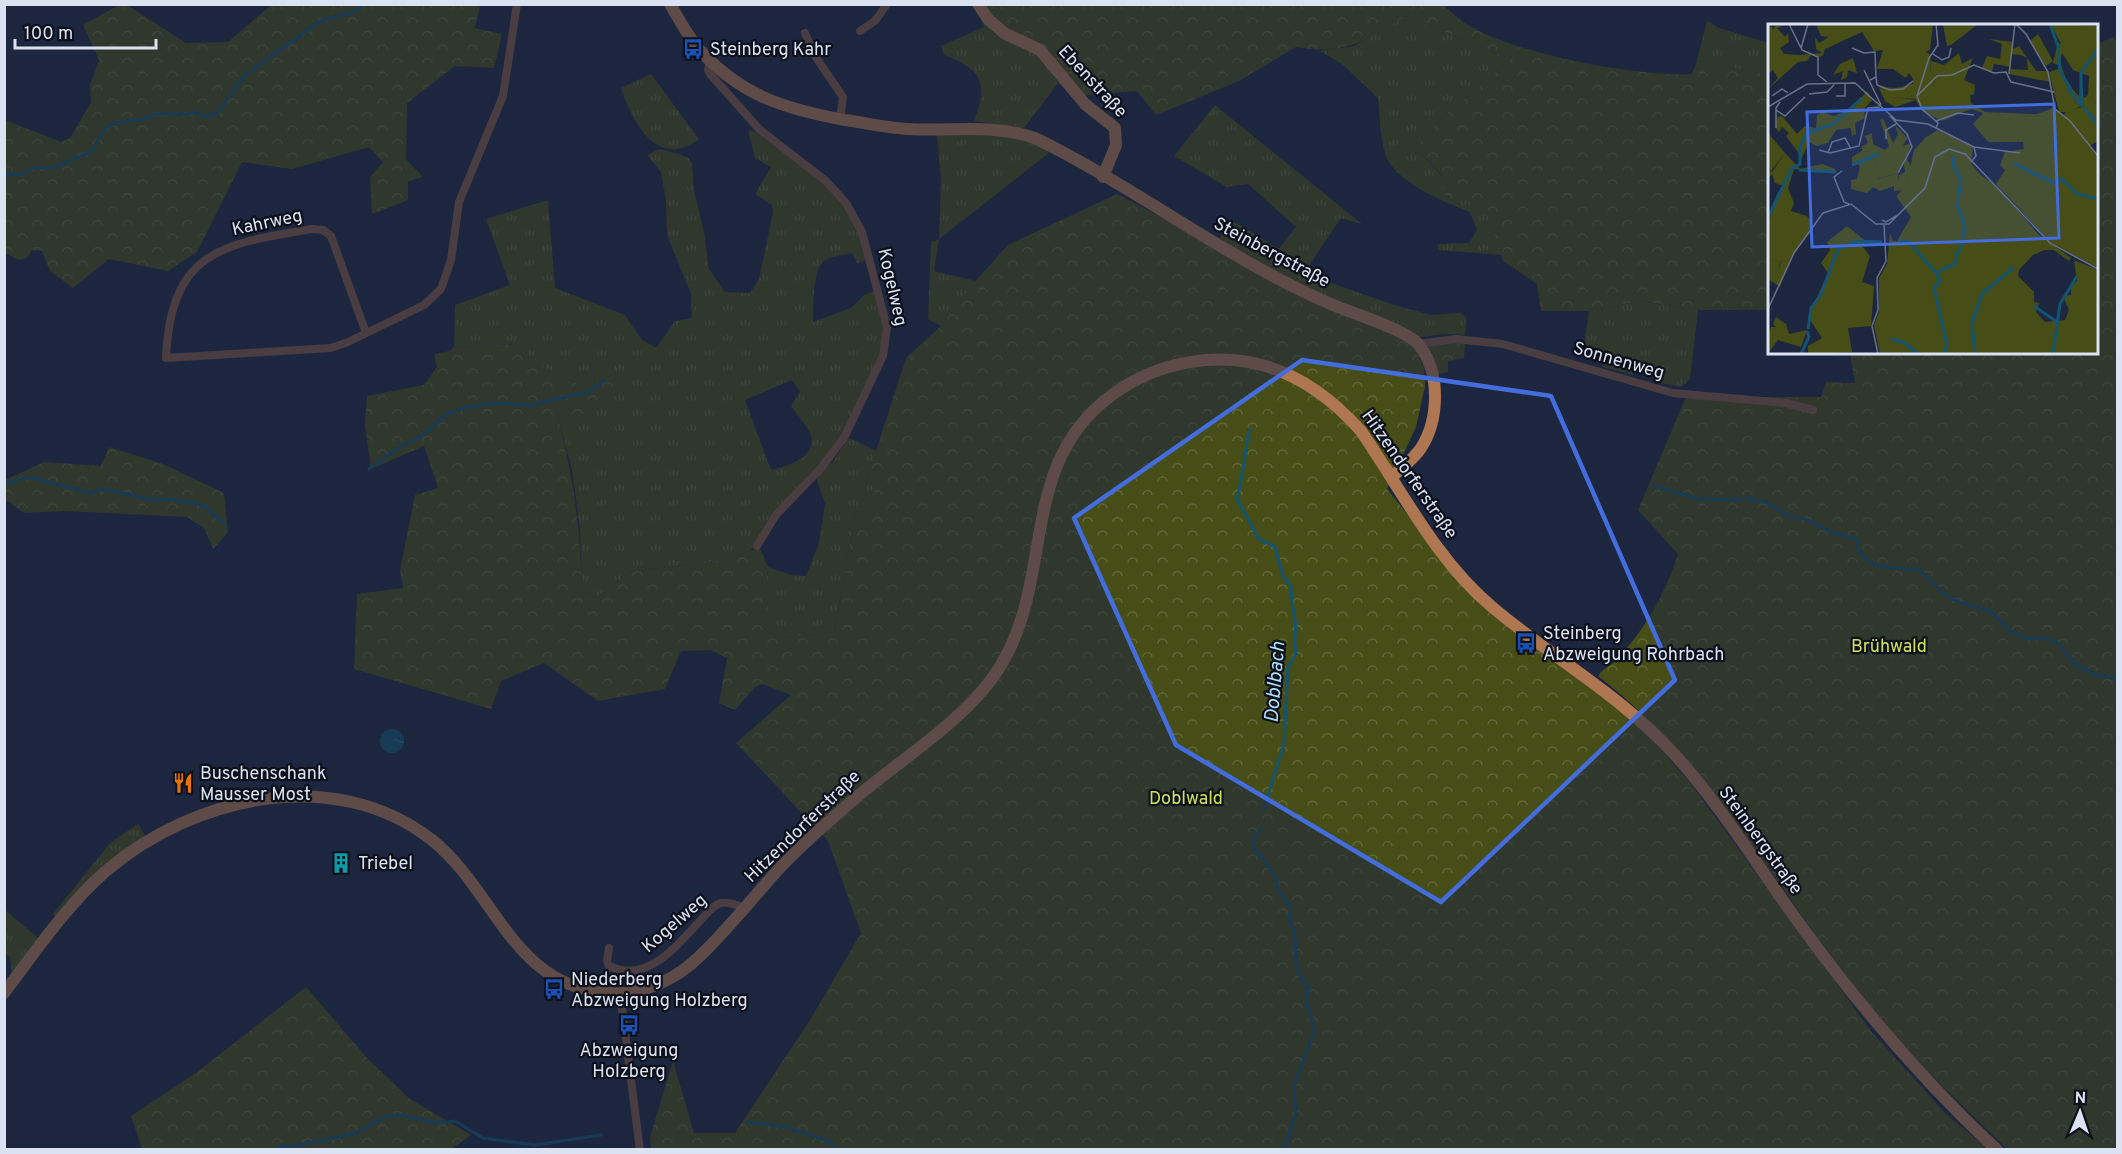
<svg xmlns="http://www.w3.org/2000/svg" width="2122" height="1154" font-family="Overpass,sans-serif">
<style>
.grass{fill:url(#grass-tufts);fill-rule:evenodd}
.forest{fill:url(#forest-crowns)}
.water{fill:url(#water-ripples)}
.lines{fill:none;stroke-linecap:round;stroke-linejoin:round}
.stream{stroke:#135470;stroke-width:3}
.street{stroke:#7e5a43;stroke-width:8}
.secondary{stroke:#ae7651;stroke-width:12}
.marked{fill:none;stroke:#436cdd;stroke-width:4.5;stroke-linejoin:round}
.labels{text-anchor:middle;stroke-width:4.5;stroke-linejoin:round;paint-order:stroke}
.poi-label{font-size:18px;fill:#dbe2f2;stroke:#0c101b;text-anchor:start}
.street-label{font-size:18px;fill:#dbe2f2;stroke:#0c101b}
.park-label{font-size:18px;fill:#d2e059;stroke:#0c101b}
.water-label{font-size:20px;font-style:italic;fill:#acdef9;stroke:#0c101b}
.inset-river{fill:none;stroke:#135470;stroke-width:3}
.inset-road{fill:none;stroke:#697187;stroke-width:1.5}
.view{fill:#436cdd;fill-opacity:0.15;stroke:#436cdd;stroke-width:3}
.inset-edge{fill:none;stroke:#dbe2f2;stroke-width:3}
</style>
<defs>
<pattern id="grass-tufts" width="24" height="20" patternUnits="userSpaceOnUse" patternTransform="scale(1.5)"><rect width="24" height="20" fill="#474d16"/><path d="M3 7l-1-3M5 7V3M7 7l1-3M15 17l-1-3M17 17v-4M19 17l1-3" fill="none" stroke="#616638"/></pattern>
<pattern id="forest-crowns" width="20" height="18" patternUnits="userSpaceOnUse" patternTransform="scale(1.5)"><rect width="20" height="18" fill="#474d16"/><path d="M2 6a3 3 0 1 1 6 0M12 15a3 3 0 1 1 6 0" fill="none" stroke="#616638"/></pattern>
<pattern id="water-ripples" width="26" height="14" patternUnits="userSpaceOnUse" patternTransform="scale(1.5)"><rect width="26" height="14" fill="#135470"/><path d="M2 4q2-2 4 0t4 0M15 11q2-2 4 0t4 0" fill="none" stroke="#356c85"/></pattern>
</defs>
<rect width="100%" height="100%" fill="#1d263f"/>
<g class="grass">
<path d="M1406 16 1511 59 1443 117 1415 146 1442 176 1485 203 1502 255 1438 250V244L1469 243 1477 230 1470 212C1445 202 1393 182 1385 153 1380 136 1380 116 1378 98L1342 64 1320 51 1354 46Z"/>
<polygon points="1707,21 1719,28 1769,43 1769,74 1697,61"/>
<path d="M984 27 1046 61 1058 83 1024 128 974 121C988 84 983 69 944 55L941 46Z"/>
<path d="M651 74 699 139C658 171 632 122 621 88Z"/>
<polygon points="1215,105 1362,224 1341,218 1310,264 1311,276 1394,305 1431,315 1461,313 1466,317 1465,335 1444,334 1415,338 1317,293 1219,240 1231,220 1279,249 1296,227 1248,184 1227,187 1174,156"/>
<path d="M752 130 825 183 851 213 867 253 864 261 857 263 852 253C844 255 831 256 824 261 812 268 814 309 813 322L851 308 864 295 877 290 883 316 885 343 842 437 750 551 713 562 631 571 597 598 582 591 580 529 572 470 557 413 613 374 586 388 534 363 521 344 454 347 455 305 510 285 486 219 548 200 555 288 625 315 642 340 656 348 675 321 692 318 691 294 667 235 666 200 661 172 647 155 660 149 679 154 688 158 692 163 694 190 704 232 709 269 725 292 750 293 759 279 773 212 772 205 755 194 771 167 755 158 748 131ZM792 380 800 392 791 406C796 414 806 424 810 433 819 457 788 466 771 470L745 400Z"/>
<polygon points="996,132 1036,143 1049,153 939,239 934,271 976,281 941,326 928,319 931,242 939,239 941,180 937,134"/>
<polygon points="1640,301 1698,310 1690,379 1681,387 1661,383 1665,370 1636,363 1633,375 1602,367 1606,351 1584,345 1589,311"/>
<polygon points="849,438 877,451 868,476 882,510 856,512 834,632 776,639 762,626 768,567 791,575 806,576 819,543 825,504 816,477 834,460"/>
<polygon points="138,824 146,837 57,917 53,914 110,843"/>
<polygon points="4,909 39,939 12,975 10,957 5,954"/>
</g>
<g class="forest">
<polygon points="271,5 480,5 475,28 502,34 494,68 455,66 407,103 406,159 423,177 408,181 408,200 372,214 370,177 383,162 369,147 292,169 242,162 197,252 168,271 109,259 73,288 50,271 42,251 32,250 27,258 19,260 5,253 5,120 61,142 70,138 91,102 90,85 99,60 83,25 119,5 127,5 186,43 228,42"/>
<path d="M976 5H1443C1451 11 1459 20 1468 25 1516 54 1636 77 1692 74L1697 61 1769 74V310H1698L1640 301 1589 311H1541L1537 284 1503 261 1485 203 1445 198 1442 175 1415 146 1443 117 1511 59 1406 16C1365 40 1347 56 1296 47L1239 81 1156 115 1137 91 1076 96 1058 83 1046 61 984 27Z"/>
<path d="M2113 37 2118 44 2117 1149H2007C1959 1102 1908 1055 1866 1002 1778 892 1711 762 1598 676 1603 668 1609 667 1615 661 1644 632 1666 592 1678 554L1638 510 1686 397H1821L1826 382 1855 383 1850 353 2096 352 2097 44Z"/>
<path d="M1117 194 1294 287 1371 322 1414 346 1424 367 1425 386 1416 427 1387 489 1469 590 1509 628 1580 679 1641 726 1692 785 1871 1031 1946 1114 1988 1149H651L650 1137 673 1061 694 1133H735L810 1020 861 933 828 841 736 743 791 695 762 684 754 688 735 710 719 703 727 658 710 650 681 651 665 689 598 701 544 663 501 681 491 709 354 669 357 594 403 588 400 570 415 495 438 488 424 446 371 469 365 425 367 396 424 385 437 367 434 354 450 351 454 347 521 344 535 363 586 388 613 374 623 390 584 420 557 414C574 477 580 526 582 591L597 598 631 571 713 562 760 548 768 567 763 626 776 639 834 632 856 512 881 509 868 476 906 358 941 326 971 286 1008 245Z"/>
<polygon points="1465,342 1464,358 1448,361 1448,372 1437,375 1428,348 1430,344"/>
<polygon points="109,447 163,464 224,493 228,532 213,549 204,528 187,517 64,511 24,513 8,501 5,502 5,480 44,462 101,466"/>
<polygon points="306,987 368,1059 410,1099 471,1135 450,1150 142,1149 131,1116 197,1072"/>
</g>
<circle class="water" cx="392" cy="741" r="12"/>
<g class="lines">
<g class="stream">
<path d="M4 175 22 174 35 167 53 168 92 151C107 121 108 124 139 120 145 119 151 115 157 114 170 113 182 117 195 112L206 117 218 112 245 75 322 20 354 12 365 4"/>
<path d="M1249 430C1245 454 1243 476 1237 499L1259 539 1275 547 1283 576 1291 586C1291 601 1293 607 1295 620 1297 631 1293 640 1296 654L1288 667 1284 744 1263 811"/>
<polyline points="369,469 395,450 420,437 447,414 464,408 494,403 530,405 588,392 604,381"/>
<polyline points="4,484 28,477 91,493 104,489 153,500 170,499 203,505 225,524"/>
<polyline points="1653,486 1699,499 1741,500"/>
<polyline points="1746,498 1766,502 1790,517 1806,519 1831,532 1856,539 1862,556 1876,566 1920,570 1943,593 1958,602 1990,611 2010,631 2025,638 2049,639 2058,643 2077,666 2100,676 2118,678"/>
<path d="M1260 828 1254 839V848L1274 874 1279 891 1291 907 1289 920C1304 943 1285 962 1308 987L1306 1002 1315 1029 1294 1086 1296 1112 1284 1150"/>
<polyline points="748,1122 786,1127 831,1142 833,1150"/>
<polyline points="275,1150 281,1146 293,1146 354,1134 387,1116 401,1115 436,1123 455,1121 483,1138 535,1145 601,1135"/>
</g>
<g class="street">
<polyline points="860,31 875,21 887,4"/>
<polyline points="805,33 815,56 843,97 840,119"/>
<polyline points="710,59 708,70 710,74 760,130 826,181 846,203 862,232 887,327 883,356 844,438 821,468 776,515 757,546"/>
<path d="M366 333 331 236 323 230 312 229C221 244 171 251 166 358L330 348 346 343 424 305 441 289 451 260 459 202 503 96 517 4"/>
<polyline points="1418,344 1456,339 1503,344 1673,393 1785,403 1813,410"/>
<path d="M609 948 607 961 609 966C648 984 676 946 700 921 706 915 712 905 721 903 729 902 737 905 744 908"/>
<polyline points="620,993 640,1150"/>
</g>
<g class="secondary">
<path d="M670 4C678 18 687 34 697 47 739 95 784 109 845 120 866 123 887 128 908 129 955 132 989 123 1035 138 1137 188 1228 260 1333 305 1352 313 1407 330 1419 345 1441 373 1439 420 1421 448 1414 459 1401 468 1392 477"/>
<polyline points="978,4 988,19 1004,33 1040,50 1085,104 1115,128 1116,145 1103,177"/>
<path d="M4 993C36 951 66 906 106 871 194 796 335 764 432 840 496 891 512 987 609 993 644 995 677 979 701 955 728 929 751 900 776 872 797 849 821 828 844 808 891 765 952 731 991 680 1060 588 1012 468 1112 395 1140 374 1172 363 1206 360 1269 355 1320 385 1361 431 1401 489 1436 560 1491 606 1552 658 1621 695 1675 755 1723 808 1760 870 1802 927 1860 1007 1924 1082 1997 1150"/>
</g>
</g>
<path d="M0 0H2122V1154H0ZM1302 360 1551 396 1675 680 1441 902 1176 745 1074 518Z" fill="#1d263f" fill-opacity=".55" fill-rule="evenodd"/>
<path class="marked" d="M1302 360 1551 396 1675 680 1441 902 1176 745 1074 518Z"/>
<defs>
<g id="bus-bare" transform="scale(1.62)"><path d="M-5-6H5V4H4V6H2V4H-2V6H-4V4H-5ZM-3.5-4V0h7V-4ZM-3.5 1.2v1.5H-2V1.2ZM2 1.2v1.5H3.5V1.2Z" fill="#1a4fb4" stroke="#0c101b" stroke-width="2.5" paint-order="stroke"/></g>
<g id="restaurant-bare" transform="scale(1.62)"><path d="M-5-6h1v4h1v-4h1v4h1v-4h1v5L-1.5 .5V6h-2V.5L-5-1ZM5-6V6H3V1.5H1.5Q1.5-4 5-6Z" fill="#e8710a" stroke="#0c101b" stroke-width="2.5" paint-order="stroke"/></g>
<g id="building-bare" transform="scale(1.62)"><path d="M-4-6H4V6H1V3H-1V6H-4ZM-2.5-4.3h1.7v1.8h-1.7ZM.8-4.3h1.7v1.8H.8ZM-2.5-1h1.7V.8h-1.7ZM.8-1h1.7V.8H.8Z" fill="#0f9aa8" stroke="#0c101b" stroke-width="2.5" paint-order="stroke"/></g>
</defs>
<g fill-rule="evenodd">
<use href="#bus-bare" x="693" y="49"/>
<use href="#bus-bare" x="1526" y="643"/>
<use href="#restaurant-bare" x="183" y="783"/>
<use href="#building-bare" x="341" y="863"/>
<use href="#bus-bare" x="554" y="989"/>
<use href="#bus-bare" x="629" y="1025"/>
</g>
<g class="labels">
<g class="poi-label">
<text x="710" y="55">Steinberg Kahr</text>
<text x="1543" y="639">Steinberg<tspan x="1543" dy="21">Abzweigung Rohrbach</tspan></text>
<text x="200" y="779">Buschenschank<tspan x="200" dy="21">Mausser Most</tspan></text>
<text x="358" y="869">Triebel</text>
<text x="571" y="985">Niederberg<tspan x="571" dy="21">Abzweigung Holzberg</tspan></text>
<text x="629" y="1056" text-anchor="middle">Abzweigung<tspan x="629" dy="21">Holzberg</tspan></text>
</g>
<g class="street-label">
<text transform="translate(1093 81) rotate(47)" y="6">Ebenstraße</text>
<text transform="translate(267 222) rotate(-12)" y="6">Kahrweg</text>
<text transform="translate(1272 252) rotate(28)" y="6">Steinbergstraße</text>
<text transform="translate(893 287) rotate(77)" y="6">Kogelweg</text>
<text transform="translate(1619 360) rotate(16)" y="6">Sonnenweg</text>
<text transform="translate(1410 474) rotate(55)" y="6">Hitzendorferstraße</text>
<text transform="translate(802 826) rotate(-44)" y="6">Hitzendorferstraße</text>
<text transform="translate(1761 840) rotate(54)" y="6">Steinbergstraße</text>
<text transform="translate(674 923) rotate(-41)" y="6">Kogelweg</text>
</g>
<g class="park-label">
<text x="1889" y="652">Brühwald</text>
<text x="1186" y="804">Doblwald</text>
</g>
<g class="water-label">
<text transform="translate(1274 682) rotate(-85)" y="7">Doblbach</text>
</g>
</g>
<g transform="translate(1768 24)">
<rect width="330" height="330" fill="#1d263f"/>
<path d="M270 10 285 37 278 42 262 17ZM221 15 245 18V25L251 22 268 47H279L283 58 241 50 242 45 260 46 259 34 253 31 243 30V43L226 40 224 48 214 44 219 32 232 35 234 20ZM191 29 194 40 205 34 196 56 207 61 206 71 165 63 168 52 162 47 163 37 176 41ZM291 45 308 80 291 88 281 48ZM312 49 313 76 320 71 330 82V100L311 76ZM111 64 126 73 148 76 127 83 117 77ZM115 94 125 119 130 110 127 101 139 114 135 122 143 119 139 135 144 144 139 158H131V151L137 148 136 140 129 149 109 155 106 134 112 130 94 127V122L100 119 97 112 104 109 105 120 117 126 121 122 112 96ZM0 109 17 129 3 147 1 145ZM0 234 9 237 11 245 13 236 21 238 12 263 0 255ZM8 293 18 300 21 310 39 306 33 323 10 316 0 329V310L3 303H8L5 300Z" fill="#474d16"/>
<path d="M0 0 6 5 7 2 16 1 9 4 17 13 20 9 21 18 12 24 16 30 31 31 54 29 48 25 47 13 51 19 61 13 53 12 48 0H165L162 26 158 28 163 31 162 47 168 52 165 63 181 59 184 65 202 69 203 79 217 88 269 90 285 84 302 97 330 133V244L282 218 228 160 237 146 232 141 237 128 256 125 255 118H220L205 100 215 89 203 85 174 97 154 87 147 75 123 73 111 63 128 64 145 60V55L141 49 138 54 125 45H109L115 26 106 27 94 8 57 25 55 31 52 33 43 31 39 37 30 38 0 65 10 54 5 46 0 50ZM210 0 183 21 179 22 175 1ZM283 0 330 2V82L320 71 321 52 305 46 294 29 292 37 299 59 318 80 307 85 318 82 330 100V117L321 122 296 91 298 88H291L308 79 299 67 294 66 299 62 290 41 285 39 290 19 293 20ZM85 34 89 49 80 46 79 53 73 56 75 47 65 51 72 40ZM99 67 104 76 96 85 97 94 87 99 88 110 84 112 83 104 68 106 60 119 49 122 41 118 30 142 32 131 18 112 21 109 14 103 11 108 8 104 9 93 14 92 29 110 37 102 48 104 49 91 54 88 66 92 84 85ZM170 106 205 123 203 140 213 151 233 166 270 210 303 234 301 237 286 226H277L265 231 251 246 250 252 266 268V278L271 279 268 288 277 298 297 296 301 286 295 272 303 271V262L309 257 306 236 330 246V330H112L106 301 111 288V254L119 240 122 209 125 217H129L143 193 128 172 134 166 126 167V162L112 167 105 163 99 169 83 165V156L89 155 92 143 90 139 84 141V133L94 127 112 129 106 135 110 155 130 149 131 158H139L146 126 158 113ZM17 129 32 145 54 140 67 145 68 149 26 145 20 164 26 179 23 187 39 192 45 201 21 238 13 236 10 246 9 237 0 234V200L9 170 16 162 7 159 4 150 0 155V146L4 148ZM79 202 99 218 94 222 102 232 94 258 106 262 103 302 80 304 84 328 40 330V322L54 314 40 293 60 249 53 239 62 226 59 218Z" fill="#474d16"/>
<path class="inset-river" d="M282 0 290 22 292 48 302 63 300 65 315 83M314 81 313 49 330 25M316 84 330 101M186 133 185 141 193 155 190 178M245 139 286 159 294 155 309 170 330 175M84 141 111 130M31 146 68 148M0 193 24 144 32 140V122L39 109 65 100 94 74M131 216 141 218 168 249M187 232 192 226 197 203 189 180M172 246 169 252 172 257 166 264 179 321 176 330M173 246 187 240 189 233M266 282 289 298M40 305 43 284 53 270 70 225 89 217 114 218M123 315 137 319 150 330M33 330 41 313 39 307M207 330 204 299 214 270 246 243M285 330 292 280 309 252"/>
<path class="inset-road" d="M21 0 34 26M168 0 170 21 161 34 149 72 154 85 170 99 168 104M248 0 258 10 280 48 287 85 302 97 330 132M33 24 40 0M84 24 96 29 107 28 108 53 102 56M34 26 50 33V51L59 58M165 30 174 36 181 33 183 24M96 46 113 81M241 50 247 0M108 53 109 61 122 66 135 65 145 57M41 70 59 68 66 61M4 72 14 65 20 69M68 72H77V60M149 72 169 52 184 51 206 41 226 49 238 48 243 58 286 68M0 83 39 60 87 59 128 96 160 100 206 123 208 132 203 138M8 86 17 92 37 73M122 92 139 110 144 123 130 149M168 97 190 89 206 91M8 104V84L12 78M118 115V106L128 100M206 123 252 129M51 126 62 129 91 122 100 84 112 83M60 129 64 118 77 114 83 125M74 147 66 153 76 178 81 180M114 196 118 198 130 191M0 285 26 229 55 189 83 180 108 200H121L157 164 167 133 181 125 197 130 282 219 330 245M110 330 104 302 110 286 109 254 118 237 116 201"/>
<path class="view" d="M286 80 291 214 44 223 39 88Z"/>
<rect width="330" height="330" class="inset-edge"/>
</g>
<rect width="2122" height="1154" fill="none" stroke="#dbe2f2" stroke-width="12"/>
<g transform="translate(2080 1112) rotate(2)" stroke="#0c101b" stroke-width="4.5" paint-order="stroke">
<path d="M0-4.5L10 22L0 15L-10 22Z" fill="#dbe2f2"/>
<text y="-9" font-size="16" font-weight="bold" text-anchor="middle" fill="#dbe2f2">N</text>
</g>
<path d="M15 39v9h141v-9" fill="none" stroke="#dbe2f2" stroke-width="3"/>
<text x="24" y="39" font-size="18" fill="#dbe2f2" stroke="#0c101b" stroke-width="4.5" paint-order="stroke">100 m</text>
</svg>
